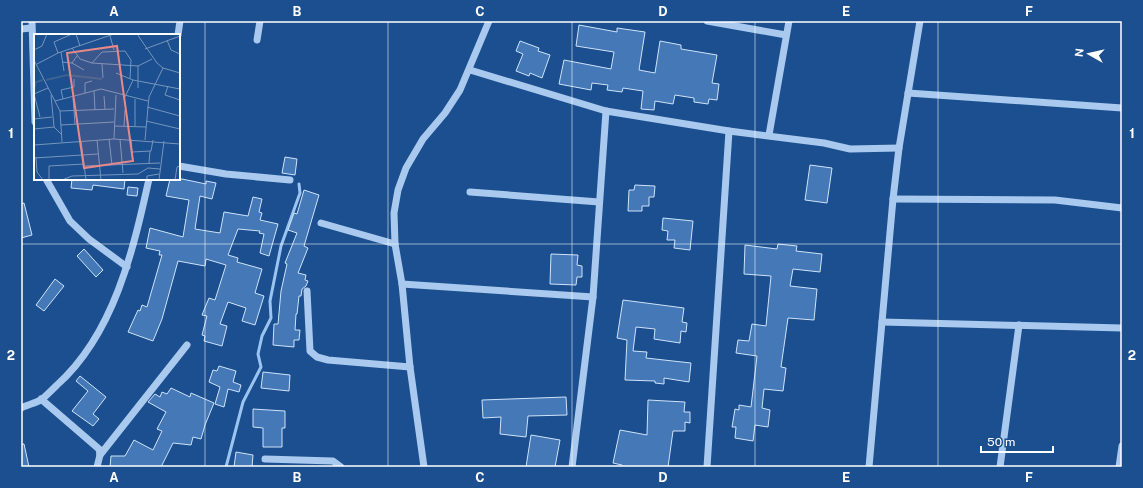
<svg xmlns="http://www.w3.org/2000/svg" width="1143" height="488" font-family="'Public Sans',sans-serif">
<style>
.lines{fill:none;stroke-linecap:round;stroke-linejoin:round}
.stream{stroke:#9cc4f0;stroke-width:3}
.building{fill:#4478b7;stroke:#cfe3fa}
.minor{stroke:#a9c9ee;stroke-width:7}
.grid{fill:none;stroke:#fff;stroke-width:1;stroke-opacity:0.55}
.inset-river{fill:none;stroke:#3c6290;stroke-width:2}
.inset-road{fill:none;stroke:#7695bc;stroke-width:1}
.view{fill:#e88989;fill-opacity:0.15;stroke:#e88989;stroke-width:2}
.inset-edge{fill:none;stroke:#fff;stroke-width:2}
.neatline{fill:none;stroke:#fff;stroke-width:1.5}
.grid-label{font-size:13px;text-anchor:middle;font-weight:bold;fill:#fff}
</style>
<rect width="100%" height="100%" fill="#1b4f8f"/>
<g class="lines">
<polyline class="stream" points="226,467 243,402 261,367 258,354 262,336 271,318 270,301 281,246 300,193 299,184"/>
</g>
<g class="building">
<polygon points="579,25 617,32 617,28 645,32 639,70 655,73 660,41 681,45 681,49 717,55 712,83 719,84 717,100 709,99 708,104 694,102 694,98 675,95 673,104 655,101 654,110 641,109 643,91 623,88 622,92 607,90 608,85 592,83 591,90 559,84 564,60 611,69 614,52 576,46"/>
<polygon points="520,41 539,48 538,51 550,55 542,78 530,73 529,76 516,71 523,54 516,51"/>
<polygon points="285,157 297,159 295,175 282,173"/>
<polygon points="810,165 832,168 827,203 805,200"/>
<polygon points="72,179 125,179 124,189 93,185 92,190 71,188"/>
<polygon points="170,179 182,179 206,184 206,181 216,183 212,199 200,196 195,229 220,233 224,212 248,216 253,197 262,199 259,212 262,213 260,220 278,224 269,256 260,253 264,234 259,233 260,231 238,229 228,255 238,258 237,262 262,269 255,293 264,296 255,325 242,321 246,308 228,302 220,324 227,326 222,346 204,341 205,336 202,335 207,316 202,315 209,298 215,300 226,265 206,259 205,266 178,261 162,319 153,341 128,332 138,310 140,311 142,305 147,307 162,255 159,255 160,251 146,248 150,228 183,237 189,200 166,196"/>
<polygon points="635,185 655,186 654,197 649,197 649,206 642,206 642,211 628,211 629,190 634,190"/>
<polygon points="128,187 138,188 137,196 127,195"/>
<polygon points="304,190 319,195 304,246 308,248 298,273 306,275 305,280 308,281 306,286 302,289 301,296 299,296 297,314 296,314 295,330 300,330 299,340 294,340 294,347 273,345 274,324 278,324 281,291 287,264 285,263 297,233 288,230 294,213 297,214"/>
<polygon points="24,203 32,235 21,238 21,204"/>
<polygon points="663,218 693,221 690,250 674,248 675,240 667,240 668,231 662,230"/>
<polygon points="778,244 797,246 796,251 822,254 820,272 793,269 790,286 817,289 814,320 788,318 781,367 786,368 783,391 764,389 762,408 770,410 768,427 755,425 753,441 735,438 736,427 732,427 735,409 739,410 739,405 751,407 757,356 736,353 738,340 749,341 752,324 766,326 771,276 744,274 745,245 777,249"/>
<polygon points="84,249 103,270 96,277 77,256"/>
<polygon points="551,254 578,255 577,265 582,266 582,277 577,277 576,285 550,284"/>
<polygon points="55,279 64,286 44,311 36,305"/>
<polygon points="623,300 684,308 682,322 687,323 686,332 681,331 680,343 654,339 655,329 636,327 633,351 647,352 646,358 691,363 689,382 664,378 664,384 655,383 655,381 625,380 627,340 617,338"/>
<polygon points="219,366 236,371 233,382 241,385 239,392 228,389 224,407 215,404 220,387 209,382 213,370 217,371"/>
<polygon points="263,372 290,375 289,391 261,388"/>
<polygon points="80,376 106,397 93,414 99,419 93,426 72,411 88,391 76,381"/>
<polygon points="171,388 190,397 191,393 214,403 205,425 201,439 193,437 191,445 173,443 161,467 110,467 111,456 125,456 134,440 153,450 162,431 157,429 166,412 148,402 155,394 160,397 162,392 167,394"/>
<polygon points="566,397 567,415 528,416 526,437 500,434 501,417 483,418 482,400"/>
<polygon points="648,400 685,402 684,412 690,412 690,423 685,422 685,431 673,431 668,467 622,467 622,465 613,463 620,430 647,435"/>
<polygon points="253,409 285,411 285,428 282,428 282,447 263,447 263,428 253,427"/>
<polygon points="531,435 560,440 555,467 526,467"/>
<polygon points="21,444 24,444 29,467 21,467"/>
<polygon points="236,452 253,455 252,467 234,467"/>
</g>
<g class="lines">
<g class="minor">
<polyline points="32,21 35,122"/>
<polyline points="707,21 786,35"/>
<polyline points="21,29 31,28"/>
<polyline points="178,35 180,21"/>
<polyline points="257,40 260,21"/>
<polyline points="470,70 606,111 729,131 824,143 850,149 899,148"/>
<polyline points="908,93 1122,108"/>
<polyline points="769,135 789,21"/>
<polyline points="179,166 226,174 290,180"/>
<polyline points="46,179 70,221 89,239 127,267"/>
<polyline points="470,192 599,202"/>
<polyline points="893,199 1055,200 1122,208"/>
<polyline points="321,223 395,244"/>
<polyline points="402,284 593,297"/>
<polyline points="307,291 310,351 317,357 328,360 410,367"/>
<polyline points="882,322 1122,328"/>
<polyline points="41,399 99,449 100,455 97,467"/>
<path d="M21 408C27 405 35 403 41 400 46 396 52 390 57 385 114 334 133 251 149 179"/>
<polyline points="100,455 187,345"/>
<polyline points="265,459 333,461 341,467"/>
<polyline points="424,467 410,367 402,284 395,244 394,213 398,190 406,168 423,139 445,113 460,90 489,21"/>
<polyline points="572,467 593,297 606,111"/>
<polyline points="707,467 729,131"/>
<polyline points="869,467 893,199 899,148 920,21"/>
<polyline points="1000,467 1019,325"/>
<polyline points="1119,467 1122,446"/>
</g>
</g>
<path class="grid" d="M205 21V467M388 21V467M572 21V467M755 21V467M938 21V467M21 244H1122"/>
<g transform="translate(34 34)">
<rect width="146" height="146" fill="#1b4f8f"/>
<path class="inset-river" d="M12 46 33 41 68 45M0 56 2 48 9 46"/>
<path class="inset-road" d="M42 0 46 12M103 0 123 29 129 34 146 39M76 2 80 16M133 6 137 16 146 20M38 14 46 25 58 29 104 32 118 25M111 15 146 2M0 16 8 12 13 0M27 18 30 37M24 19 20 8 38 0M0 26 26 77 28 108M28 28 38 29 43 22M38 29 50 36M58 29 68 18 91 17 97 26 96 45M3 30 24 19 80 0M68 30 69 44M104 32V54M82 39 99 46 146 55M134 52 131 61 146 66M60 57 61 76M51 59V49L58 47M17 61 20 93 27 100M70 62 71 75M91 63 99 46M39 64 41 90M29 65 27 56 40 53V45M21 67 67 55 114 67M113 73 146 82M26 77 80 75M6 83 0 60 14 54M0 85 18 83M112 87 146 95M27 91 80 88M80 92 112 93M90 92 91 76M101 92V65M0 95 20 93M75 105 78 131M80 105 82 61M86 105 89 139M97 105 99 128M63 106 67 146M111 106 115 63 129 34M47 107 52 146M0 111 80 105 146 110M98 118 117 117 119 106M2 123 3 138 9 146M0 124 64 120M115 129 116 117M51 132 126 129M15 146V132L50 130M28 146 38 142 104 140 114 134 126 135M113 146V142L125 140M125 146 130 107M141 146 143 133 146 132"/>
<path class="view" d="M83 12 99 127 50 134 33 19Z"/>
<rect width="146" height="146" class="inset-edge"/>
</g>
<rect width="1143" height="488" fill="none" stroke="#1b4f8f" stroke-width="44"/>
<g transform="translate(1089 54) rotate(278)" stroke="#1b4f8f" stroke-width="3" paint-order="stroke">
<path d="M0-3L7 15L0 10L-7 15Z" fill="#ffffff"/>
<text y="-6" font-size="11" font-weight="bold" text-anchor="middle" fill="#ffffff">N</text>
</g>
<path d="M981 446v6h72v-6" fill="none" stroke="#ffffff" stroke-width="2"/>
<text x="987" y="446" font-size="12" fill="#ffffff" stroke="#1b4f8f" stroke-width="3" paint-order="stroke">50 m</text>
<rect x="22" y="22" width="1099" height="444" class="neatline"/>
<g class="grid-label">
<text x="114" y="16">A</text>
<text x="297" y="16">B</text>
<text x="480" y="16">C</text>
<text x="663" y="16">D</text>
<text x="846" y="16">E</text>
<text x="1029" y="16">F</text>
<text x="11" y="138">1</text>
<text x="1132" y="138">1</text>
<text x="11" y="360">2</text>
<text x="1132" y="360">2</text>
<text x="114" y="482">A</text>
<text x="297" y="482">B</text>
<text x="480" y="482">C</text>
<text x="663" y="482">D</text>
<text x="846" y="482">E</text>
<text x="1029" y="482">F</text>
</g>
</svg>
